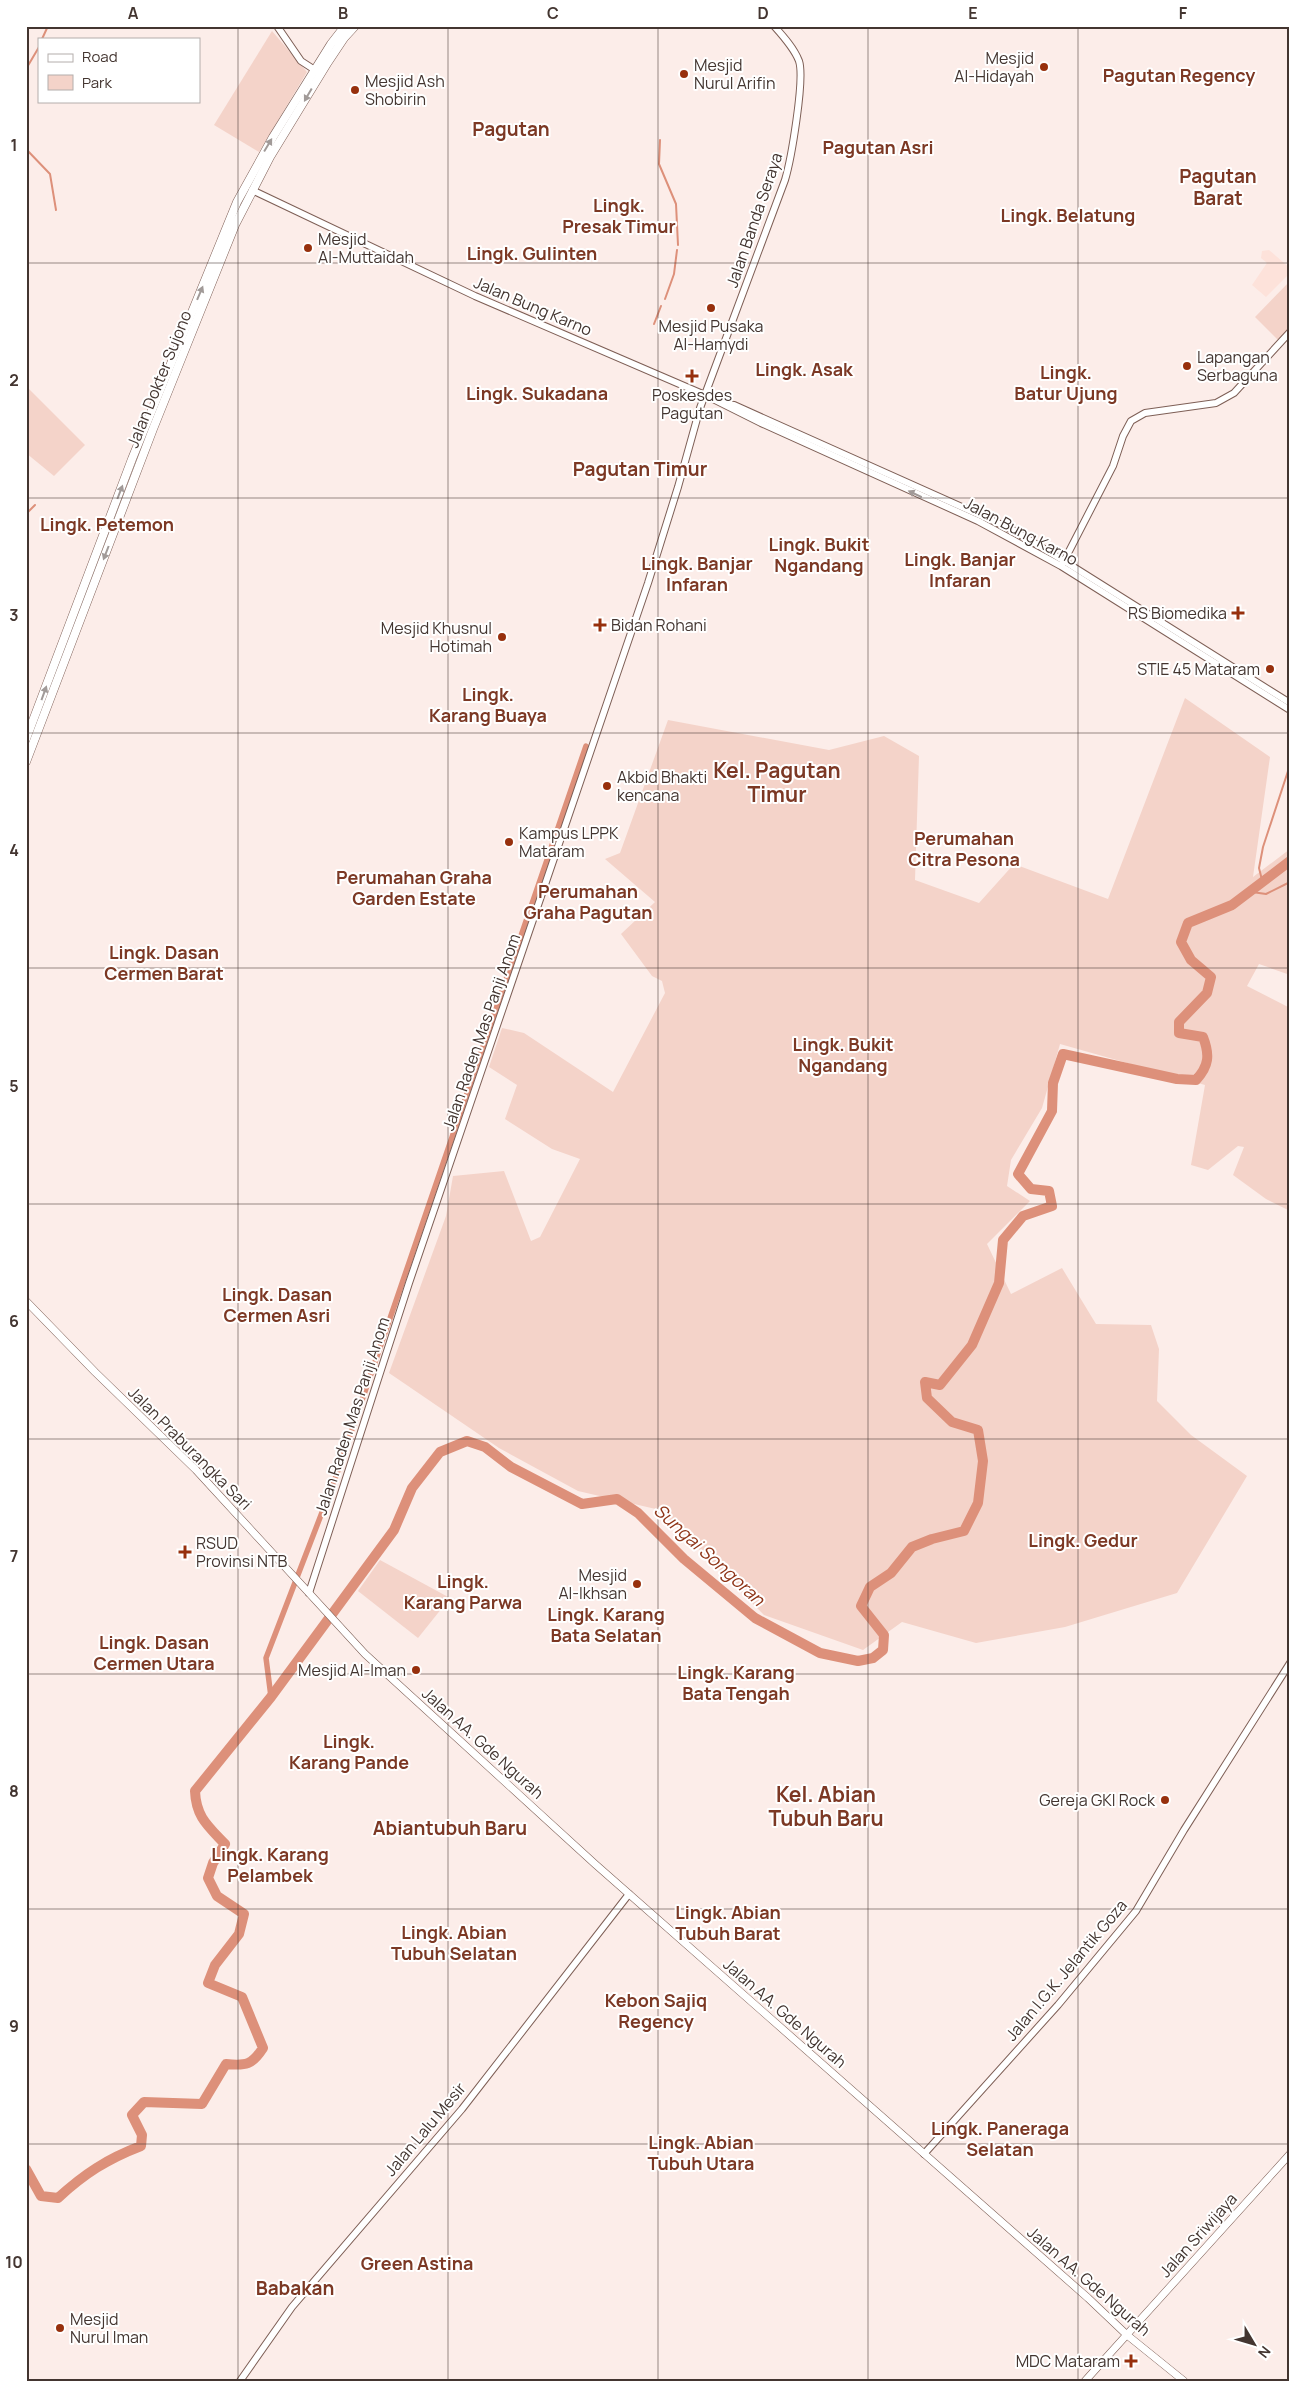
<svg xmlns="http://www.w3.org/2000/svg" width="1316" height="2407" font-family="Manrope,sans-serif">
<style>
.built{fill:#fde2da}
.green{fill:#f4d3c9}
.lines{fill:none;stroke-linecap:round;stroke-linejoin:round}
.stream{stroke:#dd907a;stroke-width:2}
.canal{stroke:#dd907a;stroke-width:5.5}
.river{stroke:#dd907a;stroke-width:10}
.secondary-casing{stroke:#7e5f56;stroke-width:8}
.primary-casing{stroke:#7e5f56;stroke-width:8}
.highway-casing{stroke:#7e5f56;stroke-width:9}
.secondary{stroke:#fff;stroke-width:6}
.primary{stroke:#fff;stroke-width:7}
.highway{stroke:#fff;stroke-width:8}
.oneway{fill:#a19a98}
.grid{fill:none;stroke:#433530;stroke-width:1;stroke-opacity:0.55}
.poi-dot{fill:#97300d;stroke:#fff;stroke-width:2}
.labels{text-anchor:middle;stroke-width:4;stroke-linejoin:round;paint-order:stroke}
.poi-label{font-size:16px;fill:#433530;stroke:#fff;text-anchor:start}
.street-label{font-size:16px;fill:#433530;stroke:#fff}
.neighbourhood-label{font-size:18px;font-weight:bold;fill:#7c3824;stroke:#fff}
.water-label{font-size:18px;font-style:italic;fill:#8f3518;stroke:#fff}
.quarter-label{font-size:19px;font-weight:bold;fill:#7c3824;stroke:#fff}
.district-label{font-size:21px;font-weight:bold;fill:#7c3824;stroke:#fff}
.neatline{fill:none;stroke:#433530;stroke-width:2}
.grid-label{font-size:16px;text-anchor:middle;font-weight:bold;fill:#433530}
</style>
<rect width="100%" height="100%" fill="#fcede9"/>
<polygon class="built" points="1269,250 1290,268 1290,273 1266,297 1252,285 1267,263 1261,258 1262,251"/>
<g class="green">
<polygon points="272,31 307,72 259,152 214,125"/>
<polygon points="1290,281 1290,328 1278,340 1255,317"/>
<polygon points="26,386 85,445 54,476 26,453"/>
<polygon points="1185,698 1270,757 1253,877 1290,849 1290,975 1259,964 1247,986 1290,1008 1290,1211 1266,1199 1233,1175 1244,1147 1238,1146 1208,1170 1191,1165 1205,1085 1060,1044 1042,1108 1011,1160 1007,1186 1030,1201 987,1244 1011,1294 1062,1268 1096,1324 1151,1325 1159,1349 1157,1401 1191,1435 1247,1476 1177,1593 1065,1627 976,1643 902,1622 863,1650 764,1615 660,1510 578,1491 499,1448 389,1373 446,1216 453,1176 504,1171 531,1241 540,1237 580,1159 552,1149 505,1119 517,1085 489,1067 502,1028 524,1033 613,1092 665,993 662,981 652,976 621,934 655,902 605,859 620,853 668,720 829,750 884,736 919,756 915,880 979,903 1014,864 1108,899"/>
<polygon points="380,1560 450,1598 418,1638 358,1591"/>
</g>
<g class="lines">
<g class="stream">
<polyline points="42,39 48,26"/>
<polyline points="26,69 39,47"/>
<polyline points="660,140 659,164 676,204 678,245"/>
<polyline points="26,149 50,174 56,210"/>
<polyline points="665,299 674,274 677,250"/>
<polyline points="654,324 661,306"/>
<polyline points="26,514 35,505"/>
<polyline points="1262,880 1259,868 1263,847 1290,765"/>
<polyline points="1252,892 1266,894 1290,882"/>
</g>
<polyline class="canal" points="271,1697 266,1658 336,1476 586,746"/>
<path class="river" d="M26 2169 41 2196 58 2198C84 2174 107 2159 141 2146L142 2135 132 2115 144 2102 202 2104 226 2064C246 2066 252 2065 263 2048L242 1997 208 1983 215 1965 239 1934 244 1914 217 1896 208 1878 213 1863 225 1844C208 1826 196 1817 195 1791L271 1697 394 1530 412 1488 440 1452 467 1441 485 1447 511 1467 582 1504 617 1499 638 1513 684 1559 755 1618 820 1653 858 1661 873 1658 883 1650 884 1635 861 1606 870 1587 891 1573 912 1547 932 1539 964 1531 978 1503 983 1461 978 1430 952 1422 927 1398 925 1382 940 1385 972 1345 999 1283 1003 1240 1023 1216 1052 1206 1049 1191 1031 1189 1018 1174 1052 1111 1053 1083 1063 1054 1177 1079 1196 1080C1209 1066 1210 1055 1203 1037L1179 1033V1022L1207 993 1211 977 1191 960 1181 942 1188 923 1232 905 1290 861"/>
<g class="secondary-casing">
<g id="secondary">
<polyline points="277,26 301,61 318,72"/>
<polyline points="252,190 475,296 705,395 761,423 978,521 1061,566 1290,710"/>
<polyline points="725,404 734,405 1011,529 1064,561 1290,703"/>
<polyline points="1063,563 1113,466 1123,436 1131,421 1145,413 1216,403 1234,393 1290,332"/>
<path d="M309 1593 409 1283 648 583 678 487 700 408 785 180C791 160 805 79 799 61 794 48 783 36 774 26"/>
<polyline points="924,2154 1058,2005 1136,1911 1184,1830 1290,1663"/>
<polyline points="240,2381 292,2307 462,2109 629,1894"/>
</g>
</g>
<g class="primary-casing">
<g id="primary">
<polyline points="26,1301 95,1372 196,1470 365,1654 595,1864 1088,2298 1127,2335 1184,2381"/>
<polyline points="1085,2381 1290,2154"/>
</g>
</g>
<g class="highway-casing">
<g id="highway">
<polyline points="26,739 132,459 237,202 273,137 331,44 345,26"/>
<polyline points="26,762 153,429 235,225 270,157 328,62 344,38 355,26"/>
</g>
</g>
<use href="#secondary" class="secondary"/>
<use href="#primary" class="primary"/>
<use href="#highway" class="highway"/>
</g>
<defs><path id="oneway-solid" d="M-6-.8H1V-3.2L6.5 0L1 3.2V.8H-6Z" transform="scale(1.25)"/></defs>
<g class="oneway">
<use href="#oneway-solid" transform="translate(308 95) rotate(120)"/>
<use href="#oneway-solid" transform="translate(268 145) rotate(-59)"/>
<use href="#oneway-solid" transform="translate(200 293) rotate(-67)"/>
<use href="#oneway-solid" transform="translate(120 492) rotate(-69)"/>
<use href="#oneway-solid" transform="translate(915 494) rotate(-155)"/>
<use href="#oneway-solid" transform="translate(106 553) rotate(111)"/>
<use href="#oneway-solid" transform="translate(44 693) rotate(-70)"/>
</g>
<path class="grid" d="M238 26V2381M448 26V2381M658 26V2381M868 26V2381M1078 26V2381M26 263H1290M26 498H1290M26 733H1290M26 968H1290M26 1204H1290M26 1439H1290M26 1674H1290M26 1909H1290M26 2144H1290"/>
<g class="poi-dot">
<circle cx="1044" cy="67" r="5"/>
<circle cx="684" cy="74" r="5"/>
<circle cx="355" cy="90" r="5"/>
<circle cx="308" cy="248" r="5"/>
<circle cx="711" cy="308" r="5"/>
<circle cx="1187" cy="366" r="5"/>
<path d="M689.5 368.5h5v5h5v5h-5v5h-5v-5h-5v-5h5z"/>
<path d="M1235.5 605.5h5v5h5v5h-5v5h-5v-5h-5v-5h5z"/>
<path d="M597.5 617.5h5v5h5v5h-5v5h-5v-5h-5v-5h5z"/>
<circle cx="502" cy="637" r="5"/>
<circle cx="1270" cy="669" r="5"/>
<circle cx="607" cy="786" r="5"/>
<circle cx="509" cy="842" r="5"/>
<path d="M182.5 1544.5h5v5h5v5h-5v5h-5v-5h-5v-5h5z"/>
<circle cx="637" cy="1584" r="5"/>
<circle cx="416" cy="1670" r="5"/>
<circle cx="1165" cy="1800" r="5"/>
<circle cx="60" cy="2328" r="5"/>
<path d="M1128.5 2353.5h5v5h5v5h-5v5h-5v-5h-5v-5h5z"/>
</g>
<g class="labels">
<g class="poi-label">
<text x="1034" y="64" text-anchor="end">Mesjid<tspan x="1034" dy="18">Al-Hidayah</tspan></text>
<text x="694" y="71">Mesjid<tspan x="694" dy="18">Nurul Arifin</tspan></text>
<text x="365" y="87">Mesjid Ash<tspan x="365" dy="18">Shobirin</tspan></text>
<text x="318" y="245">Mesjid<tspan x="318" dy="18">Al-Muttaidah</tspan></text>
<text x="711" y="332" text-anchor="middle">Mesjid Pusaka<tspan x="711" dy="18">Al-Hamydi</tspan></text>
<text x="1197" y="363">Lapangan<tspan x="1197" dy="18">Serbaguna</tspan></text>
<text x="692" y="401" text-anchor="middle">Poskesdes<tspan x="692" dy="18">Pagutan</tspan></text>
<text x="1227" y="619" text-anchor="end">RS Biomedika</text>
<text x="611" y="631">Bidan Rohani</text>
<text x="492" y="634" text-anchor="end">Mesjid Khusnul<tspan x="492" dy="18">Hotimah</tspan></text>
<text x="1260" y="675" text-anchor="end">STIE 45 Mataram</text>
<text x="617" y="783">Akbid Bhakti<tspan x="617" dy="18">kencana</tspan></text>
<text x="519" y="839">Kampus LPPK<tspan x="519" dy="18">Mataram</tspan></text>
<text x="196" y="1549">RSUD<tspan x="196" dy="18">Provinsi NTB</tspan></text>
<text x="627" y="1581" text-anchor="end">Mesjid<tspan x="627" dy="18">Al-Ikhsan</tspan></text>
<text x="406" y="1676" text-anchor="end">Mesjid Al-Iman</text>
<text x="1155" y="1806" text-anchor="end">Gereja GKI Rock</text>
<text x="70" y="2325">Mesjid<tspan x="70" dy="18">Nurul Iman</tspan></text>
<text x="1120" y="2367" text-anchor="end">MDC Mataram</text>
</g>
<g class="street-label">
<text transform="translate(754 220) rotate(-71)" y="6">Jalan Banda Seraya</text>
<text transform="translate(533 306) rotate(23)" y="6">Jalan Bung Karno</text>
<text transform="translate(159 379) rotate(-68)" y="6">Jalan Dokter Sujono</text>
<text transform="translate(1021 531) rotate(28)" y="6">Jalan Bung Karno</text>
<text transform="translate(481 1032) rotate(-71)" y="6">Jalan Raden Mas Panji Anom</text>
<text transform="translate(352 1416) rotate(-72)" y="6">Jalan Raden Mas Panji Anom</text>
<text transform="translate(190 1448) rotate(45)" y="6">Jalan Praburangka Sari</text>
<text transform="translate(483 1743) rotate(42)" y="6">Jalan AA. Gde Ngurah</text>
<text transform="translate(1066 1970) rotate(-50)" y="6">Jalan I.G.K. Jelantik Goza</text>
<text transform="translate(785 2013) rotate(41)" y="6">Jalan AA. Gde Ngurah</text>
<text transform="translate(425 2129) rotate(-50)" y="6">Jalan Lalu Mesir</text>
<text transform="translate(1198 2235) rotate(-48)" y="6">Jalan Sriwijaya</text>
<text transform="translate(1089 2281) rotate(41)" y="6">Jalan AA. Gde Ngurah</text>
</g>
<g class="neighbourhood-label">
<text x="1179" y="82">Pagutan Regency</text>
<text x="878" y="154">Pagutan Asri</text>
<text x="619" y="212">Lingk.<tspan x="619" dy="21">Presak Timur</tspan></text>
<text x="1068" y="222">Lingk. Belatung</text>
<text x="532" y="260">Lingk. Gulinten</text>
<text x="804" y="376">Lingk. Asak</text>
<text x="1066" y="379">Lingk.<tspan x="1066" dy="21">Batur Ujung</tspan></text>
<text x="537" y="400">Lingk. Sukadana</text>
<text x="107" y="531">Lingk. Petemon</text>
<text x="819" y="551">Lingk. Bukit<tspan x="819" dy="21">Ngandang</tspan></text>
<text x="960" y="566">Lingk. Banjar<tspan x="960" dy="21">Infaran</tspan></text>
<text x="697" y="570">Lingk. Banjar<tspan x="697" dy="21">Infaran</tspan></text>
<text x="488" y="701">Lingk.<tspan x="488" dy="21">Karang Buaya</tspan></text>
<text x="964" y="845">Perumahan<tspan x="964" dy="21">Citra Pesona</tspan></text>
<text x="414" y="884">Perumahan Graha<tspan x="414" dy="21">Garden Estate</tspan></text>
<text x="588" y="898">Perumahan<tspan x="588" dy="21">Graha Pagutan</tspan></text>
<text x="164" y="959">Lingk. Dasan<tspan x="164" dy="21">Cermen Barat</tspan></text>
<text x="843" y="1051">Lingk. Bukit<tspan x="843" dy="21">Ngandang</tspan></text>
<text x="277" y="1301">Lingk. Dasan<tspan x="277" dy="21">Cermen Asri</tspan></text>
<text x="1083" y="1547">Lingk. Gedur</text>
<text x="463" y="1588">Lingk.<tspan x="463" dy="21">Karang Parwa</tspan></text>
<text x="606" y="1621">Lingk. Karang<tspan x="606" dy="21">Bata Selatan</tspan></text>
<text x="154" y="1649">Lingk. Dasan<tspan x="154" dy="21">Cermen Utara</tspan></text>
<text x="736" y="1679">Lingk. Karang<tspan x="736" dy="21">Bata Tengah</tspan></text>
<text x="349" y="1748">Lingk.<tspan x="349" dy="21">Karang Pande</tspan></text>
<text x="270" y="1861">Lingk. Karang<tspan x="270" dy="21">Pelambek</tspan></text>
<text x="728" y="1919">Lingk. Abian<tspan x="728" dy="21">Tubuh Barat</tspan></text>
<text x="454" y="1939">Lingk. Abian<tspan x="454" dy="21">Tubuh Selatan</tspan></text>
<text x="656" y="2007">Kebon Sajiq<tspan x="656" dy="21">Regency</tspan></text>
<text x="1000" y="2135">Lingk. Paneraga<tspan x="1000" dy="21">Selatan</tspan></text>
<text x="701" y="2149">Lingk. Abian<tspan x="701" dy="21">Tubuh Utara</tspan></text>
<text x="417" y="2270">Green Astina</text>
</g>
<g class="water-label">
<text transform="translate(709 1555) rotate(42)" y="6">Sungai Songoran</text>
</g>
<g class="quarter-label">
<text x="511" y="136">Pagutan</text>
<text x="1218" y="183">Pagutan<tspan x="1218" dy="22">Barat</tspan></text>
<text x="640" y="476">Pagutan Timur</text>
<text x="450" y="1835">Abiantubuh Baru</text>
<text x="295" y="2295">Babakan</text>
</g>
<g class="district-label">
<text x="777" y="778">Kel. Pagutan<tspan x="777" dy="24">Timur</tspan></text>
<text x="826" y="1802">Kel. Abian<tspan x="826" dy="24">Tubuh Baru</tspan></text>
</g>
</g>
<rect width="1316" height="2407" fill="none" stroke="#ffffff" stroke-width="55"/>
<rect x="38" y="38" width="162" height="65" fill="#ffffff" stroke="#b4aeac"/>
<rect x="48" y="54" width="25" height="8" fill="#ffffff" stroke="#b4aeac"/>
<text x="82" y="62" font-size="15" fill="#433530">Road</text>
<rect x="48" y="75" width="25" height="15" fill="#f4d3c9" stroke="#b4aeac"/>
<text x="82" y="88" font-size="15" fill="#433530">Park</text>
<g transform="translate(1254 2344) rotate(128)" stroke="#ffffff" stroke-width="4" paint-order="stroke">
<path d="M0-4L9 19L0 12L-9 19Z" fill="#433530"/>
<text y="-8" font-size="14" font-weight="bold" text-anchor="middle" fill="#433530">N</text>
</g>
<rect x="28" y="28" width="1260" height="2352" class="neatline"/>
<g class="grid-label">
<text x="133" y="19">A</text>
<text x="343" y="19">B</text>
<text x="553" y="19">C</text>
<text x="763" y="19">D</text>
<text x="973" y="19">E</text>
<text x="1183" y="19">F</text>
<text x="14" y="151">1</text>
<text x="14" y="386">2</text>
<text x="14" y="621">3</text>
<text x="14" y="856">4</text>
<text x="14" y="1092">5</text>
<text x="14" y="1327">6</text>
<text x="14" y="1562">7</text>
<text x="14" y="1797">8</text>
<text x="14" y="2032">9</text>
<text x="14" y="2268">10</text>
</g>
</svg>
